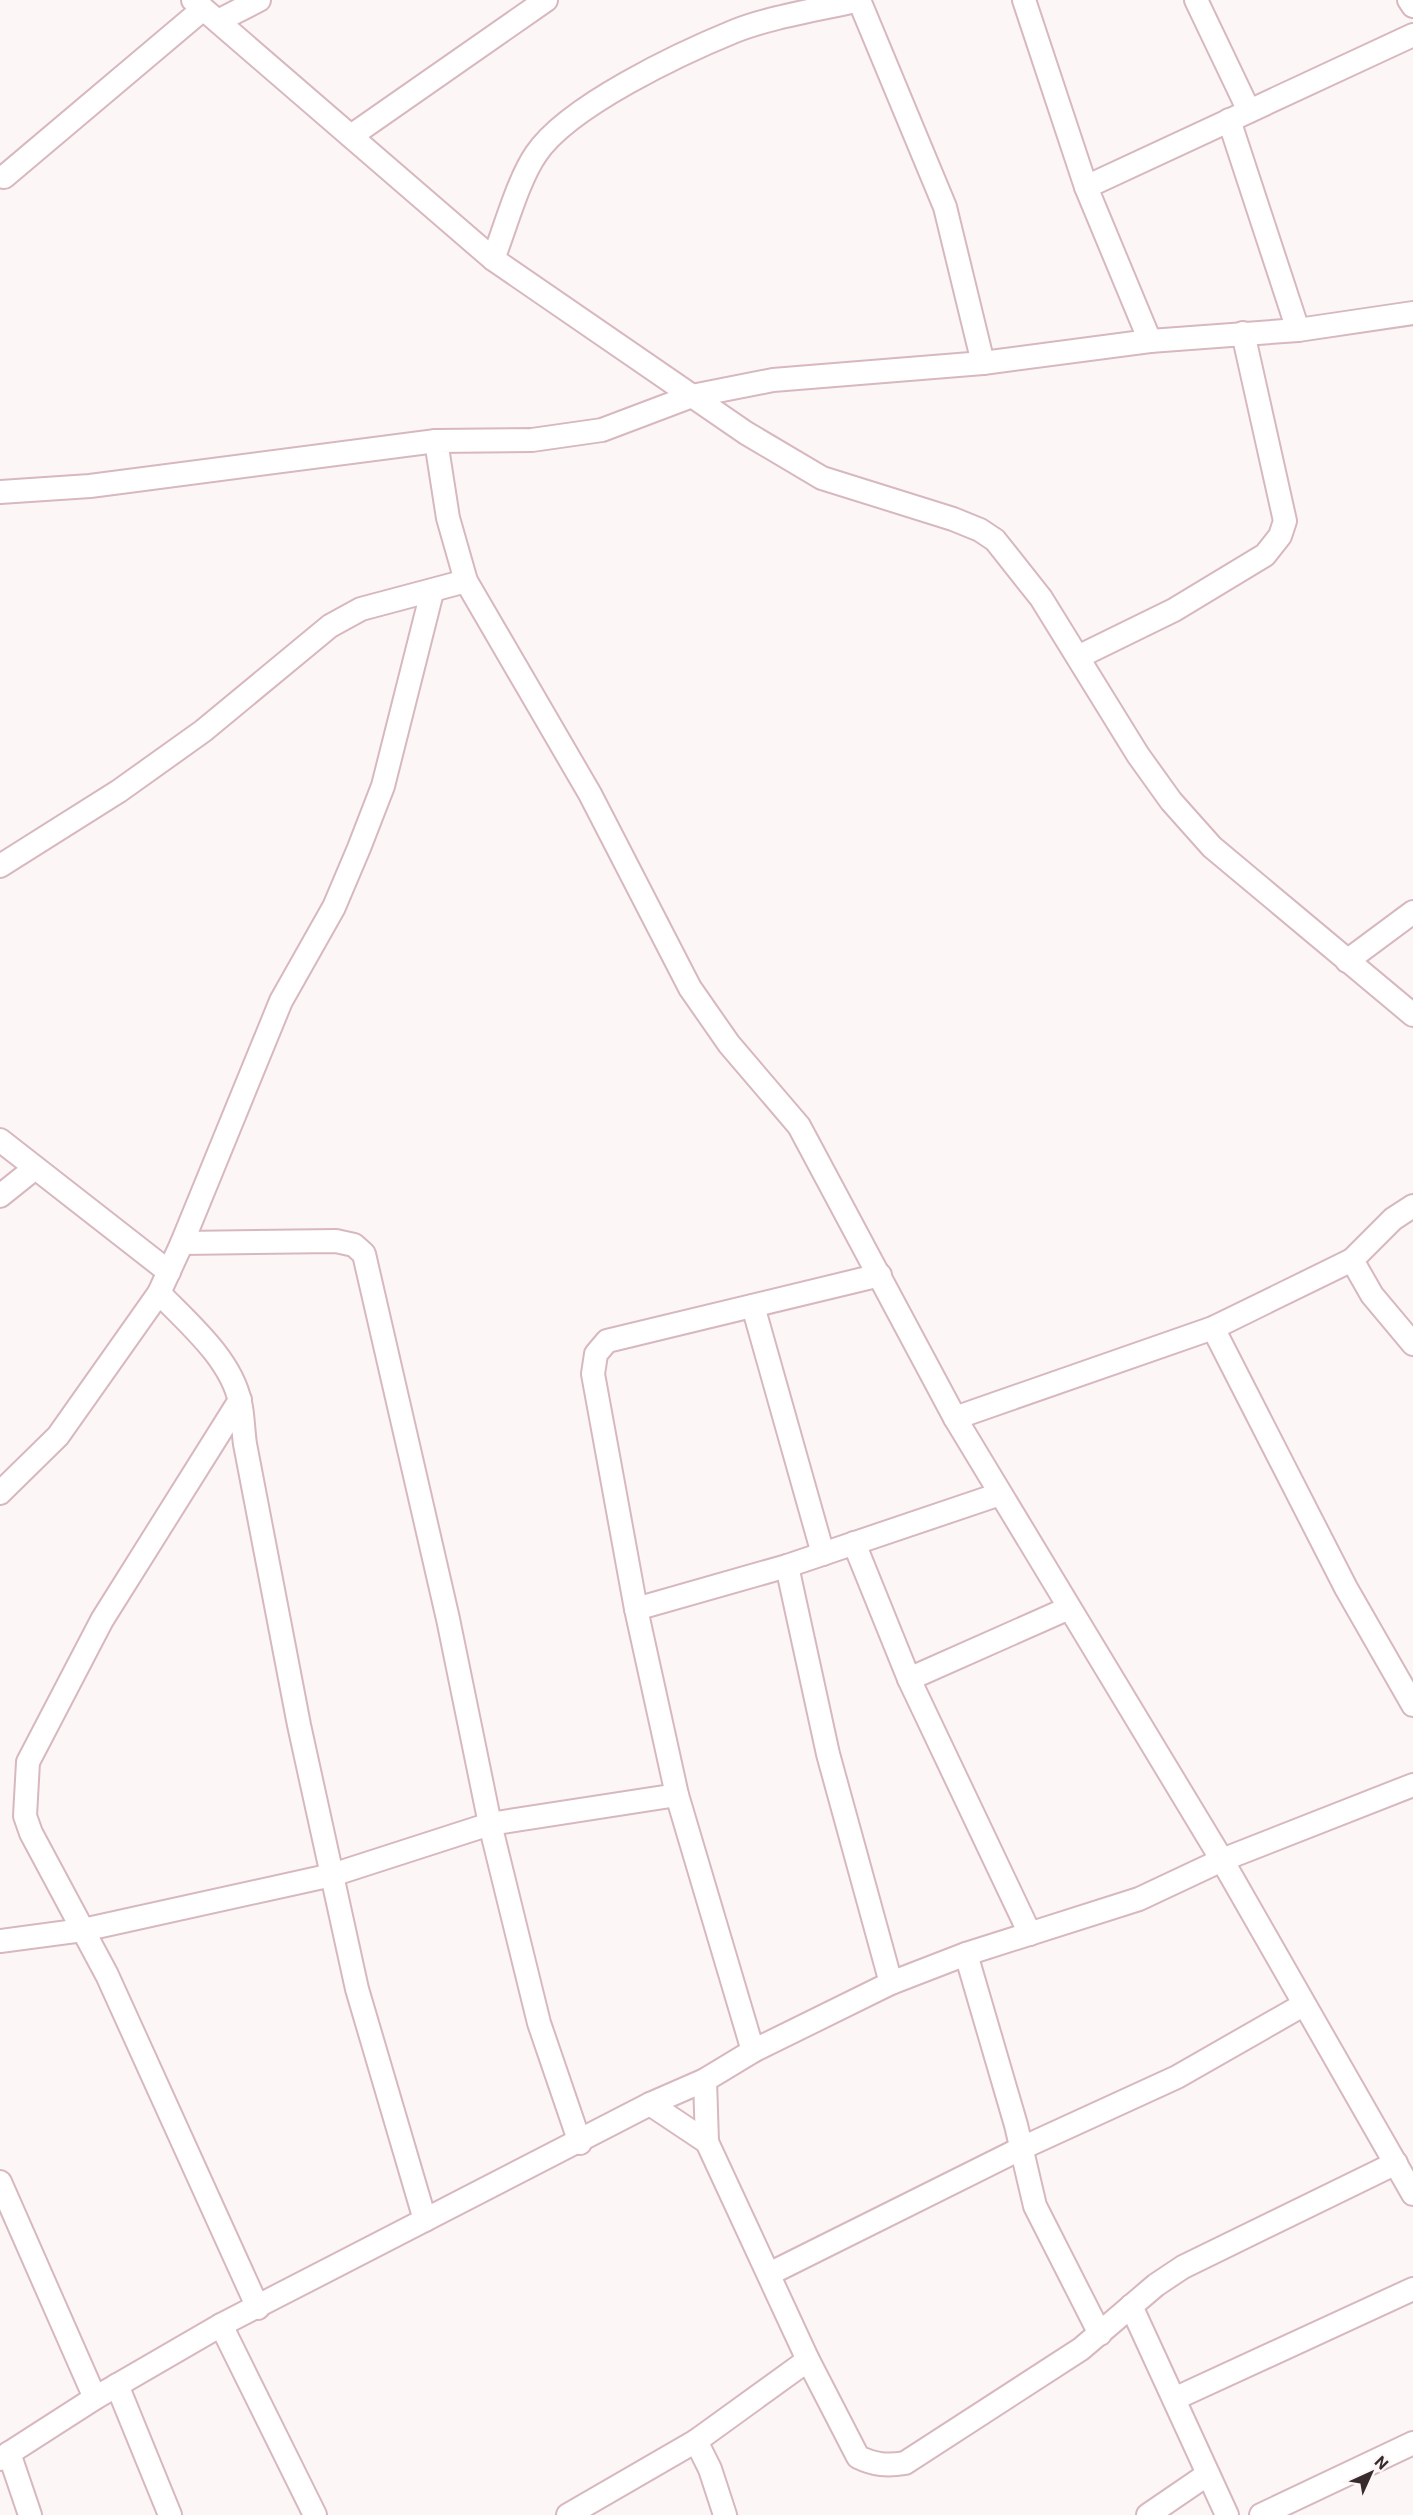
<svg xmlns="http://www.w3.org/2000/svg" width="1413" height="2515" font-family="Roboto,sans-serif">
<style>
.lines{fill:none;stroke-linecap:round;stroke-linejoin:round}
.street-casing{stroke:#d7b8be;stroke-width:26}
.street{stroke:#fff;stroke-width:22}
</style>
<rect width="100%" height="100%" fill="#fdf6f7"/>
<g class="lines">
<g class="street-casing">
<g id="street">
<polyline points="193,0 493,259 746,433 822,478 953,519 980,530 995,540 1041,598 1138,755 1171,801 1212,847 1413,1015"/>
<polyline points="859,0 945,207 983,363"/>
<polyline points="1024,0 1086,187 1150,341"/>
<polyline points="1196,0 1249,111"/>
<polyline points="1409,0 1413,6"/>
<polyline points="218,21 259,0"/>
<polyline points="1229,120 1298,330"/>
<polyline points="351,136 546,0"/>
<polyline points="4,177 203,9"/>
<polyline points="1086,187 1413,35"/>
<path d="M493 259C505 229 518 180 536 154 568 106 681 53 735 31 770 17 822 9 859 0"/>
<polyline points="1413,313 1298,330 1150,341 983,363 773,380 692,396 602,430 532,440 436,441 448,518 466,581 590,794 690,988 729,1044 799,1126 955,1418 1222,1860 1413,2194"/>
<polyline points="0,492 90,486 436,441"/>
<polyline points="1078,657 1174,610 1265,555 1280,536 1285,521 1243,333"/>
<polyline points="0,866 119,791 203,731 330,626 361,609 466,581"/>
<polyline points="1347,961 1413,912"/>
<polyline points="0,1140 169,1272"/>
<polyline points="0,1196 35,1168"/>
<polyline points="1413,1206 1393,1219 1352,1260 1372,1295 1413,1344"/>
<polyline points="182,1243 336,1241 354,1245 364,1254 448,1619 490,1824 539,2023 580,2143"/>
<path d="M159 1293C188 1323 231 1359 240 1402 243 1415 243 1430 245 1444L299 1725 357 1989 425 2220"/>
<polyline points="753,1306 823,1554"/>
<polyline points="1213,1328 1346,1588 1413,1705"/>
<polyline points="240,1400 102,1620 28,1762 25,1816 31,1833 107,1975 258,2308"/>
<polyline points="955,1418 1213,1328 1352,1260"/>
<polyline points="0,1493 58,1436 159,1293 182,1243 281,1001 334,907 359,848 383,786 432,592"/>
<polyline points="854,1543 909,1679 1030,1934"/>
<polyline points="787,1566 828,1754 891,1983"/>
<polyline points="636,1609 787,1566 1000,1494"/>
<polyline points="909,1679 1069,1608"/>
<polyline points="0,1941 83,1930 332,1875 490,1824 677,1795"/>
<polyline points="966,1954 1016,2125 1035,2206 1100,2334"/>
<polyline points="753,2051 677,1795 636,1609 593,1374 596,1354 607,1341 880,1275"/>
<polyline points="705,2080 707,2142"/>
<polyline points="650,2104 707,2142 808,2360 696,2441 710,2469 725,2515"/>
<polyline points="0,2182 95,2398"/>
<polyline points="769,2274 1022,2148 1177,2077 1303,2005"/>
<polyline points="1131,2306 1227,2515"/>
<polyline points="221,2325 315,2515"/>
<path d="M808 2360 858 2457C875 2465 887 2466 905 2463L1081 2349 1156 2285 1183 2267 1396 2163"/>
<polyline points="117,2385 170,2515"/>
<polyline points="1174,2399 1413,2289"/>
<polyline points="9,2453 30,2515"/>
<polyline points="0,2459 95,2398 221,2325 650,2104 705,2080 753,2051 891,1983 966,1954 1139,1899 1222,1860 1413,1785"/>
<polyline points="568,2515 696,2441"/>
<polyline points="1148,2515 1208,2474"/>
<polyline points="1261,2515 1413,2443"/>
</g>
</g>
<use href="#street" class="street"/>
</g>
<g transform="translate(1371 2473) rotate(45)" stroke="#fdf6f7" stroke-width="4.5" paint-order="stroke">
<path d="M0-4.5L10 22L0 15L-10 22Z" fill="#372b2d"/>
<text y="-9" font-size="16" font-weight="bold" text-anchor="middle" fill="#372b2d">N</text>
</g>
</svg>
